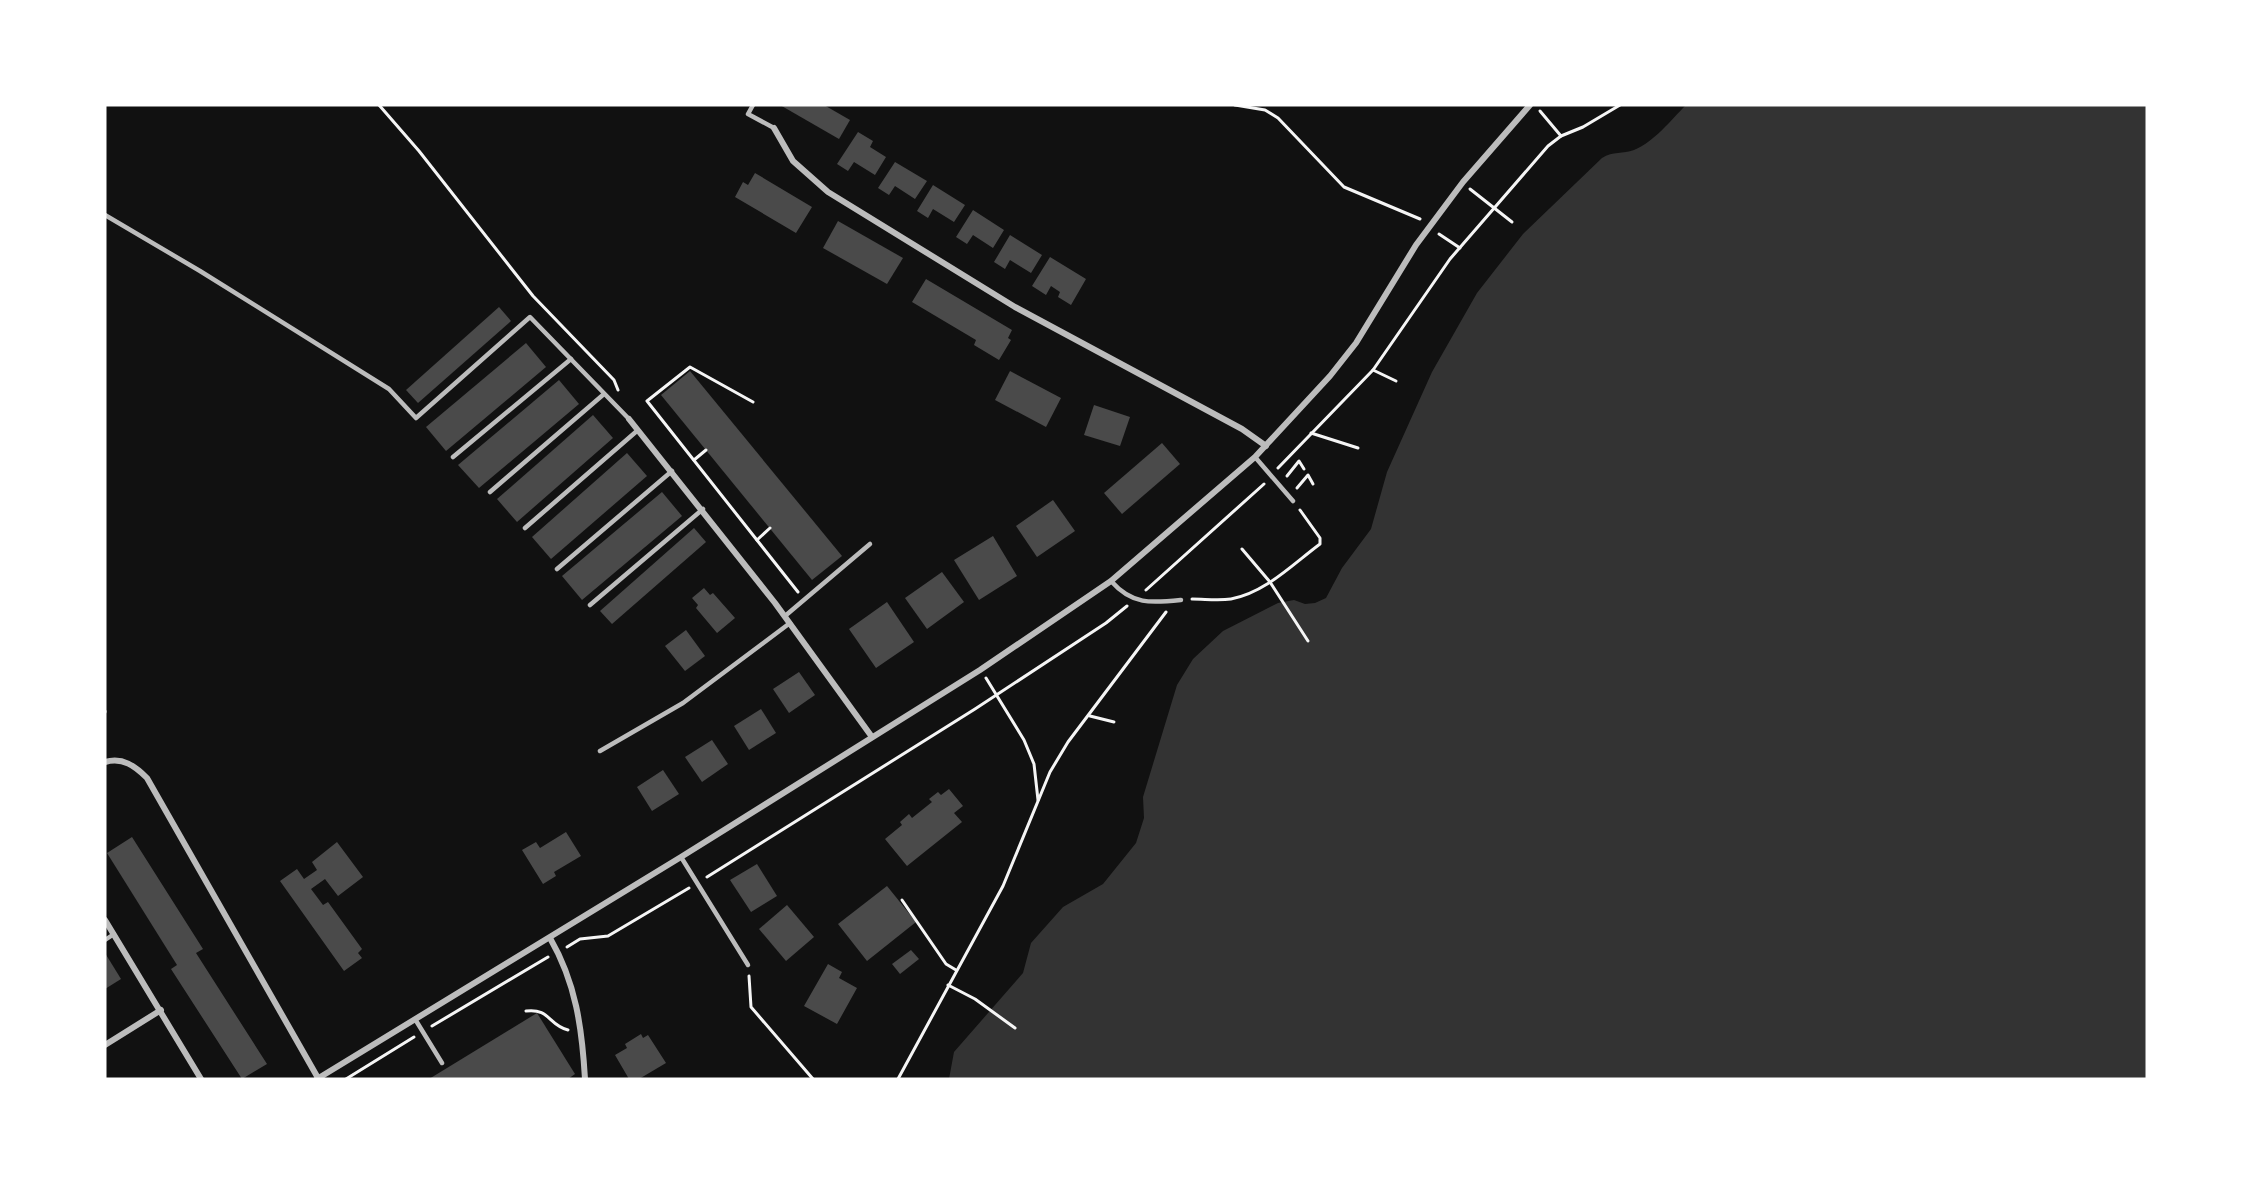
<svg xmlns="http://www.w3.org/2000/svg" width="2252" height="1184" font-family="'Work Sans',sans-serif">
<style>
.water{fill:#333}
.building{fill:#4a4a4a}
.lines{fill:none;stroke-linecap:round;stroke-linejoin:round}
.path{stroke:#f5f5f5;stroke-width:3}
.service{stroke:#bcbcbc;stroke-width:4.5}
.minor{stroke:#bcbcbc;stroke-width:6}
</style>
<rect width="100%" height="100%" fill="#111"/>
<path class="water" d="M1686 105H2147V1079H949L954 1052 1023 973 1031 943 1063 907 1103 884 1136 843 1144 818 1143 797 1177 685 1193 659 1223 631 1278 603 1294 600 1305 604 1315 603 1326 598 1342 568 1371 529 1387 472 1432 372 1477 293 1523 234 1602 158C1613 151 1623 154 1634 150 1655 141 1670 121 1686 105Z"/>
<g class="building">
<polygon points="780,105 824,105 850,120 839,139"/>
<polygon points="858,132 873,141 870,147 886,157 875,175 854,162 848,171 837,164"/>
<polygon points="895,162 927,181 915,199 895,186 889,195 878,188"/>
<polygon points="755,173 812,207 796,233 735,197 743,182 748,185"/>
<polygon points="933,185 965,205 954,222 933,209 928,218 917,211"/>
<polygon points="973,210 1004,230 993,248 973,235 967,244 956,237"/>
<polygon points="838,221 903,258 887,284 823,248"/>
<polygon points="1010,235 1042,255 1031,273 1010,260 1005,269 994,262"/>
<polygon points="1050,257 1086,279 1071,305 1058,297 1060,292 1051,286 1046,295 1032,286"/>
<polygon points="926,279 1012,330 1008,338 1011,340 999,360 974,345 976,340 912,302"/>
<polygon points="499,307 511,321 418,403 406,390"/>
<polygon points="526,343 546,367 446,451 426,427"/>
<polygon points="690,371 842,556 812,580 661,395"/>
<polygon points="1010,371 1061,398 1046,427 995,400"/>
<polygon points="559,380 579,404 479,488 458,465"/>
<polygon points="1094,405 1130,417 1120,446 1084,435"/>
<polygon points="593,415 613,438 517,522 497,499"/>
<polygon points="1162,443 1180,464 1122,514 1104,493"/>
<polygon points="627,453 647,476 551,559 532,537"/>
<polygon points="662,492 682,516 582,600 562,576"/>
<polygon points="1053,500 1075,531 1037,557 1016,526"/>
<polygon points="694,528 706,542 612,624 600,611"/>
<polygon points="993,536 1017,576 979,600 954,560"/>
<polygon points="942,572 964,602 927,629 905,598"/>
<polygon points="704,588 710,595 713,593 735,618 717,633 696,608 698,605 692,598"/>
<polygon points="887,602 914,642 876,668 849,629"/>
<polygon points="686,630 705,656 685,671 665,646"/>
<polygon points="799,672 815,695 789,713 773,689"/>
<polygon points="761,709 776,733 749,750 734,726"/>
<polygon points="712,740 728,764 702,782 685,757"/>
<polygon points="663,770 679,794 652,811 637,787"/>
<polygon points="949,789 963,806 954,813 962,822 907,866 885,839 902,825 900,822 909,814 912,818 932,802 929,799 938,792 941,795"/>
<polygon points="566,832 581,856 554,872 556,876 543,884 522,850 536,842 540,848"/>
<polygon points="132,837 203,949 196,953 267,1064 242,1079 171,969 177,965 107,853"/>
<polygon points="337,842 363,877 338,896 325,879 311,889 323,905 328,902 362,949 358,953 362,958 344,971 280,881 297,869 304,879 317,870 312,862"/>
<polygon points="757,864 777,896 751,912 730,880"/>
<polygon points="887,886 916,922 867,961 838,924"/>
<polygon points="787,905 814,937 786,961 759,929"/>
<polygon points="911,950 919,959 900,974 892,964"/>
<polygon points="105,953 121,979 105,989"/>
<polygon points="828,964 842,972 839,978 857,988 837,1024 804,1006"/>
<polygon points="537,1013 575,1074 568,1079 429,1079"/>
<polygon points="641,1034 643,1038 648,1035 666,1063 639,1079 629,1079 615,1055 627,1048 625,1044"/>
</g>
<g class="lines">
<g class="path">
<polyline points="379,105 419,151 533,296 614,380 618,390"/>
<polyline points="1235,105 1265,110 1278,118 1344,187 1420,219"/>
<polyline points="1540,111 1561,136"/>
<polyline points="1470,189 1512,222"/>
<polyline points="1439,234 1460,248"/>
<polyline points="1373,370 1396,381"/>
<polyline points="753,402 690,367 647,401 798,592"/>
<polyline points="1311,433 1358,448"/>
<polyline points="694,460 706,450"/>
<polyline points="1278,468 1373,370 1450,259 1548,146 1561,136 1583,127 1620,105"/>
<polyline points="1287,476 1299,461 1304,469"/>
<polyline points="1297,488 1308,475 1313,484"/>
<polyline points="757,540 770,528"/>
<polyline points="1242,549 1270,582 1308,641"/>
<polyline points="1146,590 1264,484"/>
<path d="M1192 599C1205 599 1218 601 1231 599 1265 593 1293 564 1320 544V538L1300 510"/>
<polyline points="986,678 1024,740 1034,764 1038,800"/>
<polyline points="105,711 105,712"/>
<polyline points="1090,716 1114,722"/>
<polyline points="707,877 975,709 1106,623 1127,606"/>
<polyline points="902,900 946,964 956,970"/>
<polyline points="567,947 580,939 608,936 689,888"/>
<polyline points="749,976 751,1007 813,1079"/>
<polyline points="948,985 975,999 1015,1028"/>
<path d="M526 1011C550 1008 548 1025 568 1030"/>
<polyline points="432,1026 548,957"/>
<polyline points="346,1079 414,1037"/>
<polyline points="898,1079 1003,886 1050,772 1068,742 1166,612"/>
</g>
<g class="service">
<polyline points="753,105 748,114 774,128"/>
<polyline points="105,215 200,271 389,389 416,418 530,317 629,419"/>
<polyline points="453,457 571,359"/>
<polyline points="1255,457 1293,501"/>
<polyline points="490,492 604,394"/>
<polyline points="525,528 638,430"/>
<polyline points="557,569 672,471"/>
<path d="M1111 581C1132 605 1151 603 1181 600"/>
<polyline points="590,605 703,509"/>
<polyline points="785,616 870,544"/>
<polyline points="600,751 683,703 790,623"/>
<polyline points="681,857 748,965"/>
<polyline points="105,940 114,934"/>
<polyline points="415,1019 442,1063"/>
</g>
<g class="minor">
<polyline points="774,128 793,161 828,192 1015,307 1242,429 1266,446"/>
<polyline points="629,419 775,603 872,737"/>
<path d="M105 762C123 757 135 766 147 778L318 1078"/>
<polyline points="105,920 201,1079"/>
<path d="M550 938C576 983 582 1028 585 1079"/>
<polyline points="105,1045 161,1010"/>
<polyline points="317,1079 681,857 980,670 1111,581 1255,457 1330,376 1356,343 1416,245 1463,182 1530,105"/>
</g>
</g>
<rect width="2252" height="1184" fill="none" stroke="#ffffff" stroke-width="213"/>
</svg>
